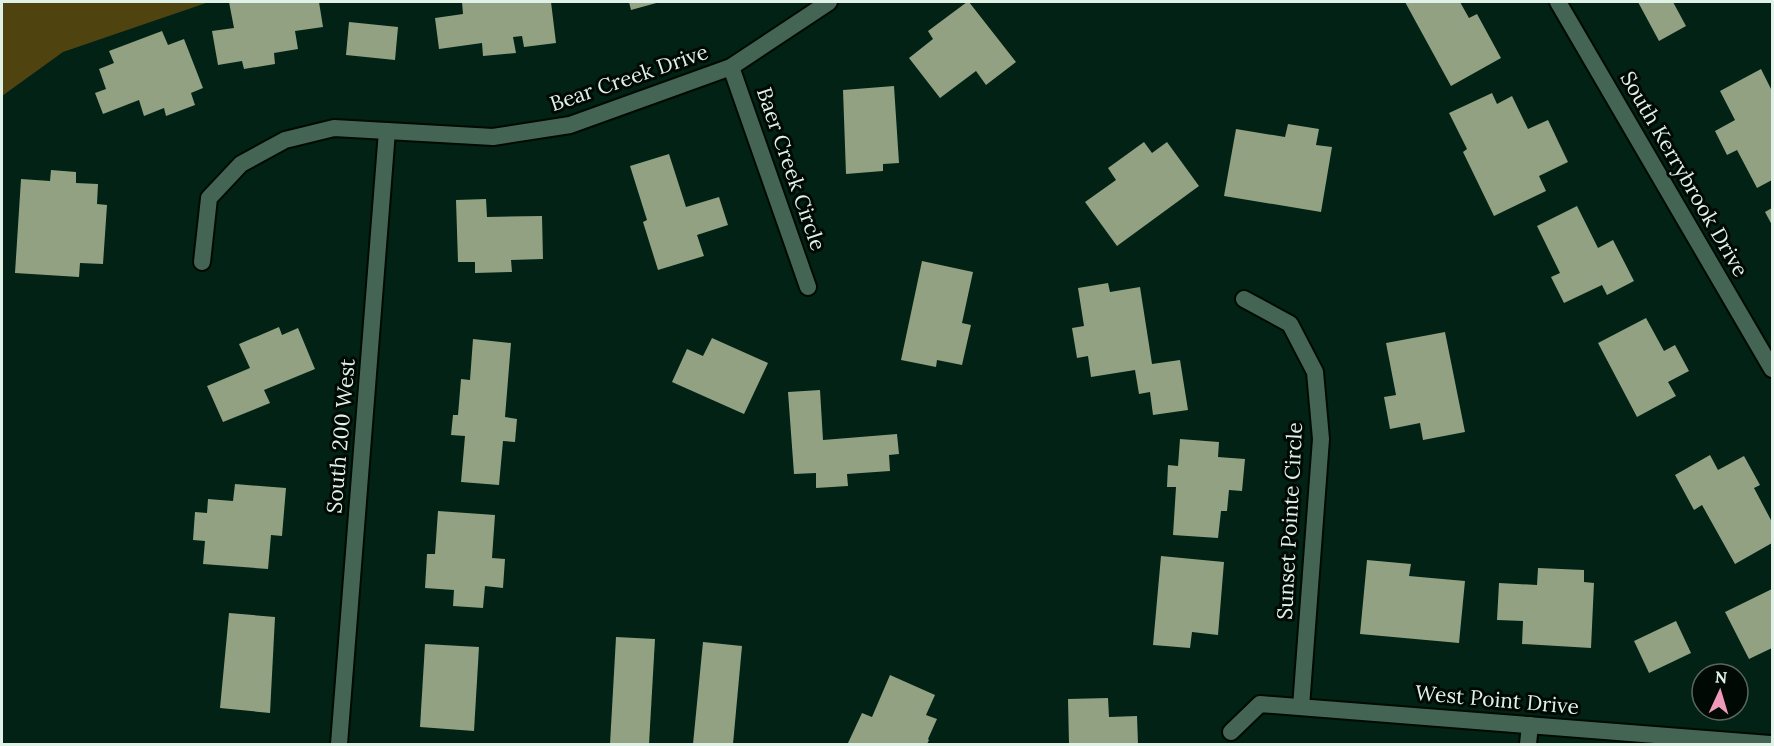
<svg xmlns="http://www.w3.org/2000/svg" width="1774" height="746" font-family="Lora,serif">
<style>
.forest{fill:#4f4310}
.building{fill:#92a182}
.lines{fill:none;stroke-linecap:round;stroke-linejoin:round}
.minor-casing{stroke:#000a03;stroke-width:20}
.minor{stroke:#446554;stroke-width:16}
.labels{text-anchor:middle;stroke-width:6;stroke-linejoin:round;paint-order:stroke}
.street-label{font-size:21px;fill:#e0f2e8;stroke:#010904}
</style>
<rect width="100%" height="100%" fill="#012214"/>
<polygon class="forest" points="2,2 209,2 63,52 2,96"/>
<g class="building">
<polygon points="229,2 319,2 323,27 295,31 298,49 274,53 275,64 244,69 242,61 218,65 212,31 234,28"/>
<polygon points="462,2 551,2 556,43 524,47 522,36 513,37 516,53 483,56 482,43 439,49 435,18 463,14"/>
<polygon points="629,2 660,2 631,10"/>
<polygon points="967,2 969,2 1016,62 986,85 976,71 940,98 909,58 933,39 928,31"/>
<polygon points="1405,2 1460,2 1469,18 1477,14 1501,58 1451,86"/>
<polygon points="1638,2 1673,2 1686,26 1659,41"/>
<polygon points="349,22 398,27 395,60 346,55"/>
<polygon points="162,31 168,45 184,39 203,88 191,93 195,105 166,116 164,108 144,116 139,100 103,114 95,93 106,89 99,69 114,63 109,51"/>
<polygon points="1761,69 1772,91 1772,180 1757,188 1737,150 1727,155 1715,131 1735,120 1720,91"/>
<polygon points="894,86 899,163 883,164 883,171 846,174 843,90"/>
<polygon points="1492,93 1497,104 1512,96 1528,129 1548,120 1568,162 1539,176 1546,191 1494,216 1463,152 1467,149 1449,113"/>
<polygon points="1288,124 1319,129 1316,145 1332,147 1321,212 1224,196 1236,129 1285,137"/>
<polygon points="1144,142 1152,153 1167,142 1199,186 1117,246 1085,202 1116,180 1108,168"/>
<polygon points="669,154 686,207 719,197 728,225 697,235 704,256 658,270 643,222 647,220 630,166"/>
<polygon points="51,170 76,172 76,183 98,184 97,204 107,205 103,264 80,263 79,277 15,273 21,179 50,181"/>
<polygon points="486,199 487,217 542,216 543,259 511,260 512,272 475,273 475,262 458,262 456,200"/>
<polygon points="1577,206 1598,248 1613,240 1634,281 1607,295 1602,285 1564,303 1551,277 1560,273 1537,226"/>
<polygon points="1772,208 1772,225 1765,212"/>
<polygon points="922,261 973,272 962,323 971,325 962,365 937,360 936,367 901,360"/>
<polygon points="1108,283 1110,292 1140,287 1152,364 1180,360 1188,410 1153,415 1150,392 1139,394 1135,370 1091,377 1088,356 1077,358 1072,328 1084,326 1078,288"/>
<polygon points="1646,318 1664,351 1675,345 1689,371 1668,382 1676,396 1637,417 1598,343"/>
<polygon points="279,327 282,335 298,328 315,369 264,390 270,403 223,422 207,386 250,368 239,344"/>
<polygon points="1445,332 1465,432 1423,440 1420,423 1390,429 1384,397 1396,395 1386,343"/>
<polygon points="712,338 768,363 744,414 672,382 687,349 703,356"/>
<polygon points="473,339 511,343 505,417 517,419 515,442 503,441 499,485 461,482 465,436 451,435 453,415 458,415 461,379 470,380"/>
<polygon points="820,390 823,440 897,434 899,454 889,455 890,471 847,474 848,486 816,488 816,473 794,474 788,392"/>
<polygon points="1180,439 1219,442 1218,457 1245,459 1242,491 1229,490 1227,511 1221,511 1218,538 1173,535 1176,487 1167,487 1168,465 1178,466"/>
<polygon points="1710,455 1718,470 1744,456 1760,485 1754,488 1772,522 1772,543 1735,564 1702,505 1694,510 1675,475"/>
<polygon points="235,484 286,488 282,536 271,535 268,569 203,564 205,541 193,540 195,512 207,513 208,499 233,501"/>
<polygon points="438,511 495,515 492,558 505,559 503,588 485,586 483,608 453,606 454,590 425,588 427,554 435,554"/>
<polygon points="1161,556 1224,562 1218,635 1192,632 1190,648 1153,645"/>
<polygon points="1367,560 1411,564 1409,576 1465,581 1459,643 1360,634"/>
<polygon points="1538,568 1584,570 1584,582 1594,583 1591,648 1522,644 1523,621 1497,620 1499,583 1537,585"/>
<polygon points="1772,589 1772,648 1749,659 1725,612"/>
<polygon points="229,613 275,617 270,713 220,708"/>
<polygon points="1676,621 1691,653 1649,673 1634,641"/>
<polygon points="616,637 655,639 649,744 610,744"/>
<polygon points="703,642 742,646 733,744 693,744"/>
<polygon points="425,644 479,647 474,731 420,727"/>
<polygon points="890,675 935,695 926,715 937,719 928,739 929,740 927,744 853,744 848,743 862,713 872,717"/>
<polygon points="1108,698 1109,717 1137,716 1138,744 1069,744 1068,699"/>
</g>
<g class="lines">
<g class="minor-casing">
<g id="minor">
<polyline points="1558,2 1772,369"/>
<polyline points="731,67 808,287"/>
<polyline points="202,262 209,198 241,164 285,140 334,128 493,137 570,125 731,67 829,2"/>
<polyline points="1244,299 1290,324 1315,372 1321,439 1301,707"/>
<polyline points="1231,732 1260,704 1770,744"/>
<polyline points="339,744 387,131"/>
<polyline points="1528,744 1530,725"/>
</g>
</g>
<use href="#minor" class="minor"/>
</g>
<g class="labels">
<g class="street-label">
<text transform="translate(629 78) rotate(-19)" y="7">Bear Creek Drive</text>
<text transform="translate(791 169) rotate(71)" y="7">Baer Creek Circle</text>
<text transform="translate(1684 174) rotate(60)" y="7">South Kerrybrook Drive</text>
<text transform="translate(341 436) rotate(-85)" y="7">South 200 West</text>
<text transform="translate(1290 521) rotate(-87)" y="7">Sunset Pointe Circle</text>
<text transform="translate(1497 700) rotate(5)" y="7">West Point Drive</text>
</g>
</g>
<rect width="1774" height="746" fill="none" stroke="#e0f2e8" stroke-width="6"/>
<g transform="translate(1720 692) rotate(4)"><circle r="28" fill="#010904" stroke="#5a665f" stroke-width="1.5"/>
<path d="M0-4.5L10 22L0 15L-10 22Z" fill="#ef9ab8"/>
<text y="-9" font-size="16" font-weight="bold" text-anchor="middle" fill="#e0f2e8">N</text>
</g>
</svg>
